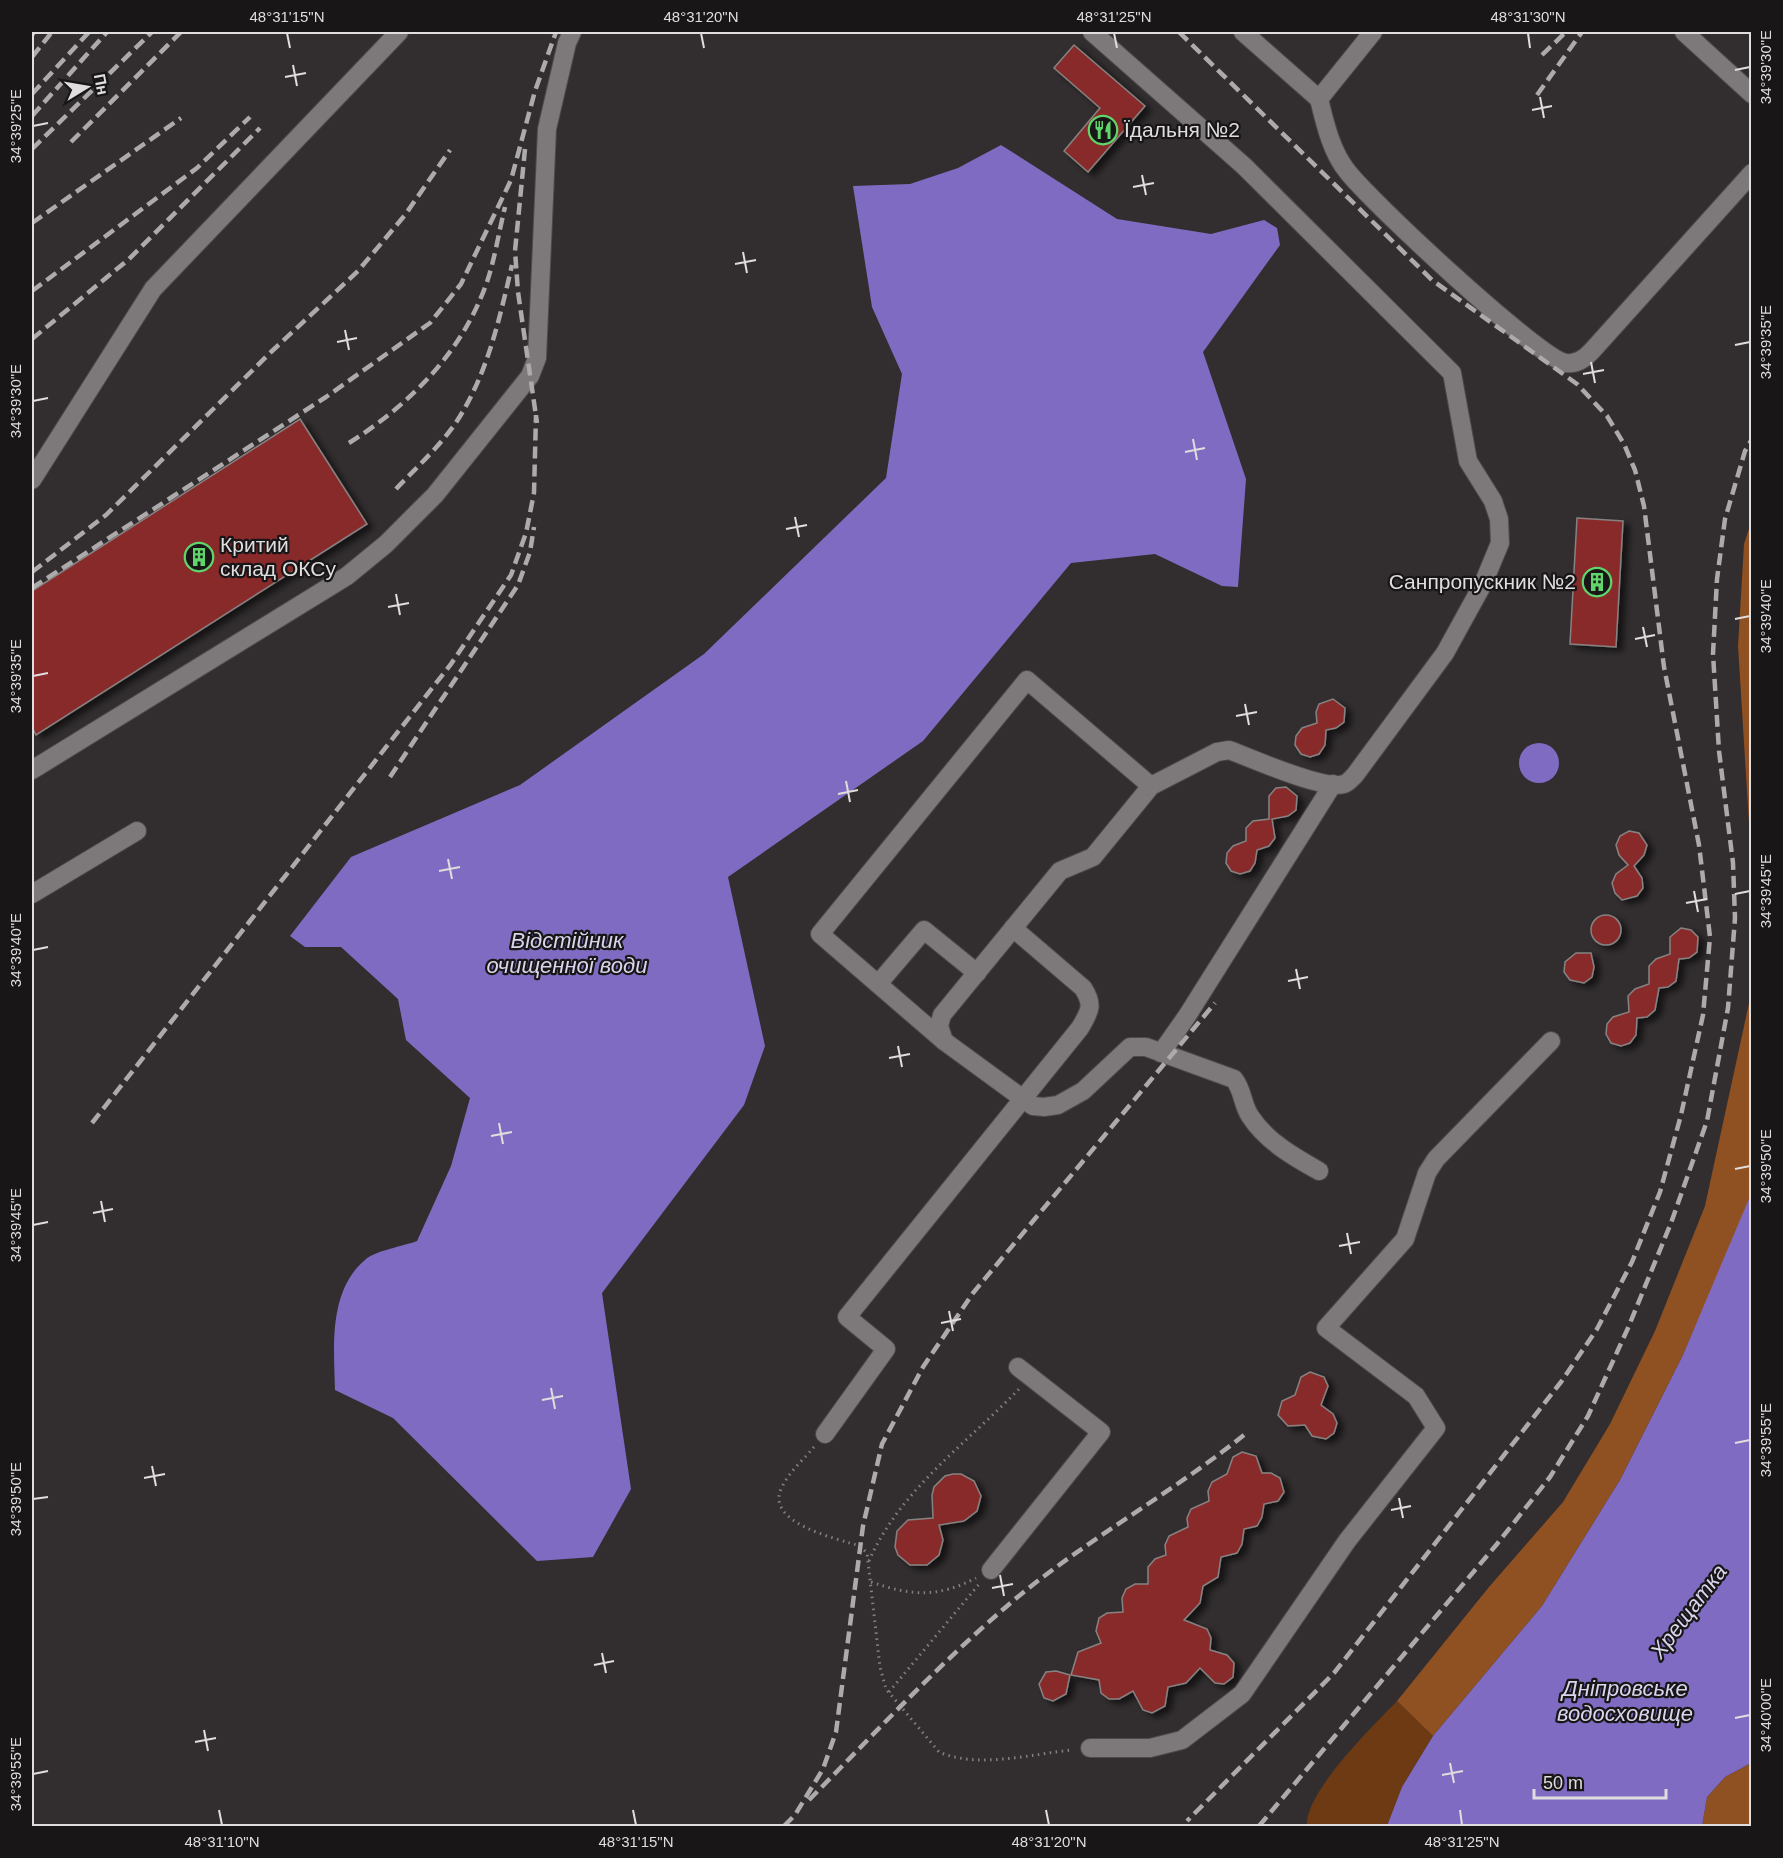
<svg xmlns="http://www.w3.org/2000/svg" width="1783" height="1858" font-family="Arial,sans-serif">
<style>
.green{fill:#6d3a13}
.forest{fill:#8f5022}
.water{fill:#7f6cc2}
.building{fill:#892a2b;stroke:#878282;stroke-width:1.5;filter:url(#shadow)}
.lines{fill:none;stroke-linecap:round;stroke-linejoin:round}
.minor-casing{stroke:#4c4a4b;stroke-width:20}
.path{stroke:#838081;stroke-width:3;stroke-dasharray:1.5 4.5;stroke-linecap:butt}
.minor{stroke:#7d787a;stroke-width:18}
.rail{stroke:#adaaab;stroke-width:4.5;stroke-dasharray:12 6;stroke-linecap:butt}
.ticks{fill:none;stroke:#dfddde;stroke-width:2}
.labels{text-anchor:middle;stroke-width:4.5;stroke-linejoin:round;paint-order:stroke}
.poi-label{font-size:21px;fill:#dfddde;stroke:#181617;text-anchor:start}
.water-label{font-size:22px;font-style:italic;fill:#d8d5ed;stroke:#181617}
.neatline{fill:none;stroke:#dfddde;stroke-width:2}
.ticks-label{font-size:15px;text-anchor:middle;fill:#dfddde}
</style>
<defs>
<filter id="shadow"><feDropShadow dx="6" dy="4" stdDeviation="3" flood-color="#0009"/></filter>
</defs>
<rect width="100%" height="100%" fill="#322e2f"/>
<path class="green" d="M1397 1701 1433 1736 1402 1787 1387 1826H1307C1304 1793 1373 1726 1397 1701Z"/>
<g class="forest">
<polygon points="1751,523 1751,855 1738,646 1744,544"/>
<polygon points="1751,994 1751,1194 1745,1213 1683,1355 1620,1480 1542,1606 1433,1736 1397,1701 1489,1587 1563,1502 1610,1424 1655,1331 1705,1206"/>
<polygon points="1751,1763 1751,1826 1702,1826 1707,1797 1725,1777"/>
</g>
<g class="water">
<path d="M1001 145 1117 219 1211 234 1264 220 1277 228 1280 245 1203 352 1246 479 1238 587 1222 586 1155 554 1071 563 923 741 728 877 765 1046 744 1105 602 1293 631 1489 593 1557 537 1561 393 1418 335 1390C334 1348 328 1291 365 1260 374 1251 404 1246 417 1241L451 1166 470 1098 406 1040 398 999 341 947H305L290 936 351 857 520 785 704 654 886 478 902 374 872 307 853 186 910 184 958 168Z"/>
<circle cx="1539" cy="763" r="20"/>
<polygon points="1751,1194 1751,1763 1725,1777 1707,1797 1702,1826 1387,1826 1402,1787 1433,1736 1542,1606 1620,1480 1683,1355"/>
</g>
<g class="building">
<polygon points="1074,45 1145,106 1088,172 1064,151 1100,108 1054,68"/>
<polygon points="300,419 367,524 36,735 32,727 32,591"/>
<polygon points="1577,518 1623,521 1616,647 1570,644"/>
<polygon points="1333,699 1345,708 1344,722 1336,728 1326,730 1325,745 1319,754 1310,757 1301,754 1295,745 1296,736 1302,728 1317,723 1316,712 1319,704"/>
<polygon points="1286,787 1297,796 1296,810 1288,816 1272,819 1275,838 1269,846 1257,850 1255,863 1250,871 1240,874 1231,871 1226,863 1227,853 1233,846 1246,841 1246,828 1253,821 1269,819 1269,796 1276,788"/>
<polygon points="1629,831 1639,833 1647,845 1644,855 1634,866 1642,878 1643,888 1637,896 1622,900 1615,893 1612,883 1616,874 1628,865 1619,855 1616,845 1620,836"/>
<circle cx="1606" cy="930" r="15"/>
<polygon points="1681,928 1691,930 1698,937 1697,952 1689,958 1679,959 1676,981 1668,987 1659,988 1655,1010 1647,1017 1637,1018 1636,1035 1630,1043 1621,1046 1611,1043 1606,1034 1607,1024 1613,1017 1629,1012 1628,996 1635,989 1649,984 1649,966 1656,959 1670,954 1670,937"/>
<polygon points="1576,953 1591,953 1594,967 1592,977 1584,983 1570,980 1564,972 1565,962"/>
<polygon points="1310,1372 1324,1377 1328,1386 1321,1405 1333,1414 1337,1423 1334,1433 1326,1439 1312,1436 1305,1425 1288,1426 1278,1415 1282,1401 1295,1395 1301,1377"/>
<polygon points="1242,1452 1256,1456 1262,1473 1271,1473 1280,1478 1284,1492 1278,1501 1264,1504 1262,1517 1257,1526 1244,1529 1242,1544 1237,1553 1221,1557 1218,1577 1203,1586 1200,1603 1184,1620 1207,1629 1211,1638 1210,1650 1227,1655 1234,1663 1233,1677 1224,1684 1215,1683 1200,1668 1186,1683 1168,1687 1165,1706 1152,1713 1143,1710 1133,1691 1119,1699 1109,1699 1101,1693 1099,1680 1071,1675 1078,1652 1101,1643 1096,1631 1099,1618 1107,1613 1123,1612 1122,1598 1126,1589 1135,1584 1148,1584 1148,1567 1155,1559 1166,1555 1165,1545 1169,1536 1188,1527 1187,1518 1191,1509 1209,1501 1208,1491 1212,1482 1227,1474 1233,1457"/>
<polygon points="953,1474 961,1474 974,1481 981,1496 977,1511 964,1521 939,1525 943,1540 939,1555 927,1565 910,1565 898,1555 895,1547 897,1531 908,1520 933,1518 932,1495 934,1487 945,1476"/>
<polygon points="1056,1671 1070,1675 1066,1694 1053,1701 1044,1698 1039,1684 1046,1672"/>
</g>
<g class="lines">
<g class="minor-casing">
<g id="minor">
<path d="M1092 32 1244 166 1452 373 1468 461 1493 501 1499 519 1500 543 1483 584 1445 653 1355 775C1352 778 1348 783 1344 784 1324 791 1251 758 1229 750L1217 752 1151 786 1093 857 1060 871 942 1015 939 1026 944 1041 1033 1106 1044 1107 1058 1105 1083 1091 1130 1047H1146L1234 1079C1243 1090 1242 1104 1250 1116 1266 1141 1294 1157 1319 1171"/>
<polyline points="1243,32 1319,99 1373,32"/>
<polyline points="1684,32 1752,94"/>
<path d="M1319 99C1325 123 1331 151 1347 171 1369 200 1540 360 1566 363 1581 365 1590 353 1599 343L1752 173"/>
<polyline points="32,480 153,289 399,32"/>
<polyline points="32,770 347,576 386,544 435,495 530,376 537,358 547,129 567,43 572,32"/>
<polyline points="32,894 137,831"/>
<polyline points="878,984 924,930 977,973"/>
<polyline points="944,1041 820,934 1027,680 1151,786"/>
<polyline points="1161,1053 1187,1016 1333,784"/>
<path d="M825 1434 886 1349 847 1317 1080 1028C1090 1011 1094 1005 1083 988L1013 928"/>
<polyline points="991,1570 1101,1432 1018,1367"/>
<polyline points="1090,1748 1150,1748 1182,1740 1242,1694 1347,1541 1436,1428 1416,1396 1326,1328 1405,1239 1427,1173 1436,1159 1551,1041"/>
</g>
</g>
<g class="path">
<path d="M814 1447C804 1459 789 1472 782 1487 763 1523 838 1539 860 1546L867 1553 880 1667 886 1689 939 1752C978 1769 1031 1754 1072 1750"/>
<path d="M869 1561C899 1491 967 1443 1019 1389"/>
<path d="M871 1582C912 1596 937 1598 976 1578"/>
<polyline points="889,1692 980,1583"/>
</g>
<use href="#minor" class="minor"/>
<g class="rail">
<polyline points="1179,32 1432,280 1577,384 1607,416 1624,444 1635,470 1644,506 1664,667 1699,845 1710,937 1703,1015 1681,1115 1660,1192 1632,1262 1597,1329 1561,1382 1334,1673 1187,1821"/>
<polyline points="32,35 34,32"/>
<polyline points="1542,55 1566,32"/>
<polyline points="32,57 52,32"/>
<polyline points="32,94 89,32"/>
<polyline points="1537,95 1582,32"/>
<polyline points="32,116 107,32"/>
<polyline points="71,142 181,32"/>
<polyline points="32,149 152,32"/>
<polyline points="525,149 515,251 518,292 537,423"/>
<polyline points="32,223 181,118"/>
<polyline points="32,291 197,168 250,117"/>
<polyline points="32,339 129,259 260,128"/>
<path d="M349 443C410 404 462 353 487 282 495 258 499 231 505 207"/>
<path d="M396 489C416 468 438 448 455 424 487 376 499 321 512 265"/>
<polyline points="32,572 106,515 271,352 358,271 405,215 450,150"/>
<polyline points="32,588 326,397 430,323 461,284 511,180 535,91 556,32"/>
<polyline points="390,777 518,585 530,552 534,527"/>
<polyline points="92,1123 451,664 511,575 526,533 534,493 536,415"/>
<path d="M809 1800C879 1729 948 1654 1025 1591 1095 1535 1174 1491 1244 1435"/>
<polyline points="784,1826 795,1815 823,1769 836,1732 863,1526 882,1444 923,1367 973,1293 1215,1003"/>
<polyline points="1259,1826 1497,1544 1550,1477 1588,1416 1628,1328 1671,1223 1707,1121 1728,1008 1735,918 1733,863 1719,751 1713,654 1717,579 1725,519 1745,451 1752,439"/>
</g>
</g>
<path class="ticks" d="M287 33 290 48M701 33 704 48M1114 33 1117 48M1528 33 1530 48M293 65 297 86M1735 70 1750 67M285 77 306 73M1540 97 1544 118M1532 110 1552 106M33 126 48 123M1142 175 1146 195M1133 187 1154 183M743 252 747 273M735 264 756 260M345 330 349 350M337 342 357 338M1735 345 1750 342M1591 362 1595 383M1583 374 1604 370M33 401 48 398M1193 439 1197 460M1185 452 1205 448M795 517 799 537M786 529 807 525M396 594 400 615M388 607 409 603M1735 619 1750 616M1643 627 1647 647M1635 639 1655 635M33 676 48 673M1245 704 1249 725M1236 716 1257 712M846 781 850 802M838 794 858 790M448 859 452 879M439 871 460 867M1694 891 1698 912M1735 894 1750 891M1686 903 1707 899M33 950 48 947M1296 969 1300 989M1288 981 1308 977M898 1046 902 1067M889 1058 910 1054M499 1123 503 1144M491 1136 512 1132M1735 1169 1750 1166M101 1201 105 1222M93 1213 113 1209M33 1225 48 1222M1347 1233 1351 1254M1339 1246 1360 1242M949 1311 953 1331M941 1323 961 1319M551 1388 555 1409M542 1400 563 1396M1735 1443 1750 1440M152 1466 156 1486M144 1478 165 1474M1399 1498 1403 1518M33 1499 48 1497M1391 1510 1411 1506M1000 1575 1004 1596M992 1588 1013 1584M602 1653 606 1673M594 1665 614 1661M1735 1718 1750 1715M204 1730 208 1751M195 1742 216 1738M1450 1763 1454 1783M33 1774 48 1771M1442 1775 1463 1771M219 1810 222 1825M633 1810 636 1825M1046 1810 1049 1825M1460 1810 1462 1825"/>
<defs>
<g id="restaurant-ring" transform="scale(1.5)"><circle r="9.5" fill="#181617" stroke="#5fd56b" stroke-width="1.5"/><path d="M-5-6h1v4h1v-4h1v4h1v-4h1v5L-1.5 .5V6h-2V.5L-5-1ZM5-6V6H3V1.5H1.5Q1.5-4 5-6Z" fill="#5fd56b"/></g>
<g id="building-ring" transform="scale(1.5)"><circle r="9.5" fill="#181617" stroke="#5fd56b" stroke-width="1.5"/><path d="M-4-6H4V6H1V3H-1V6H-4ZM-2.5-4.3h1.7v1.8h-1.7ZM.8-4.3h1.7v1.8H.8ZM-2.5-1h1.7V.8h-1.7ZM.8-1h1.7V.8H.8Z" fill="#5fd56b"/></g>
</defs>
<g fill-rule="evenodd">
<use href="#restaurant-ring" x="1103" y="130"/>
<use href="#building-ring" x="199" y="557"/>
<use href="#building-ring" x="1597" y="582"/>
</g>
<g class="labels">
<g class="poi-label">
<text x="1124" y="137">Їдальня №2</text>
<text x="220" y="552">Критий<tspan x="220" dy="24">склад ОКСу</tspan></text>
<text x="1576" y="589" text-anchor="end">Санпропускник №2</text>
</g>
<g class="water-label">
<text x="567" y="948">Відстійник<tspan x="567" dy="25">очищенної води</tspan></text>
<text transform="translate(1688 1611) rotate(-53)" y="8">Хрещатка</text>
<text x="1625" y="1696">Дніпровське<tspan x="1625" dy="25">водосховище</tspan></text>
</g>
</g>
<rect width="1783" height="1858" fill="none" stroke="#181617" stroke-width="66"/>
<g transform="translate(87 87) rotate(79)" stroke="#181617" stroke-width="4.5" paint-order="stroke">
<path d="M0-4.5L10 22L0 15L-10 22Z" fill="#dfddde"/>
<text y="-9" font-size="16" font-weight="bold" text-anchor="middle" fill="#dfddde">Пн</text>
</g>
<path d="M1534 1789v9h132v-9" fill="none" stroke="#dfddde" stroke-width="3"/>
<text x="1543" y="1789" font-size="18" fill="#dfddde" stroke="#181617" stroke-width="4.5" paint-order="stroke">50 m</text>
<rect x="33" y="33" width="1717" height="1792" class="neatline"/>
<g class="ticks-label">
<text x="287" y="22">48°31'15"N</text>
<text x="701" y="22">48°31'20"N</text>
<text x="1114" y="22">48°31'25"N</text>
<text x="1528" y="22">48°31'30"N</text>
<text transform="translate(1766 67) rotate(-90)" y="5">34°39'30"E</text>
<text transform="translate(16 126) rotate(-90)" y="5">34°39'25"E</text>
<text transform="translate(1766 342) rotate(-90)" y="5">34°39'35"E</text>
<text transform="translate(16 401) rotate(-90)" y="5">34°39'30"E</text>
<text transform="translate(1766 616) rotate(-90)" y="5">34°39'40"E</text>
<text transform="translate(16 676) rotate(-90)" y="5">34°39'35"E</text>
<text transform="translate(1766 891) rotate(-90)" y="5">34°39'45"E</text>
<text transform="translate(16 950) rotate(-90)" y="5">34°39'40"E</text>
<text transform="translate(1766 1166) rotate(-90)" y="5">34°39'50"E</text>
<text transform="translate(16 1225) rotate(-90)" y="5">34°39'45"E</text>
<text transform="translate(1766 1440) rotate(-90)" y="5">34°39'55"E</text>
<text transform="translate(16 1499) rotate(-90)" y="5">34°39'50"E</text>
<text transform="translate(1766 1715) rotate(-90)" y="5">34°40'00"E</text>
<text transform="translate(16 1774) rotate(-90)" y="5">34°39'55"E</text>
<text x="222" y="1847">48°31'10"N</text>
<text x="636" y="1847">48°31'15"N</text>
<text x="1049" y="1847">48°31'20"N</text>
<text x="1462" y="1847">48°31'25"N</text>
</g>
</svg>
